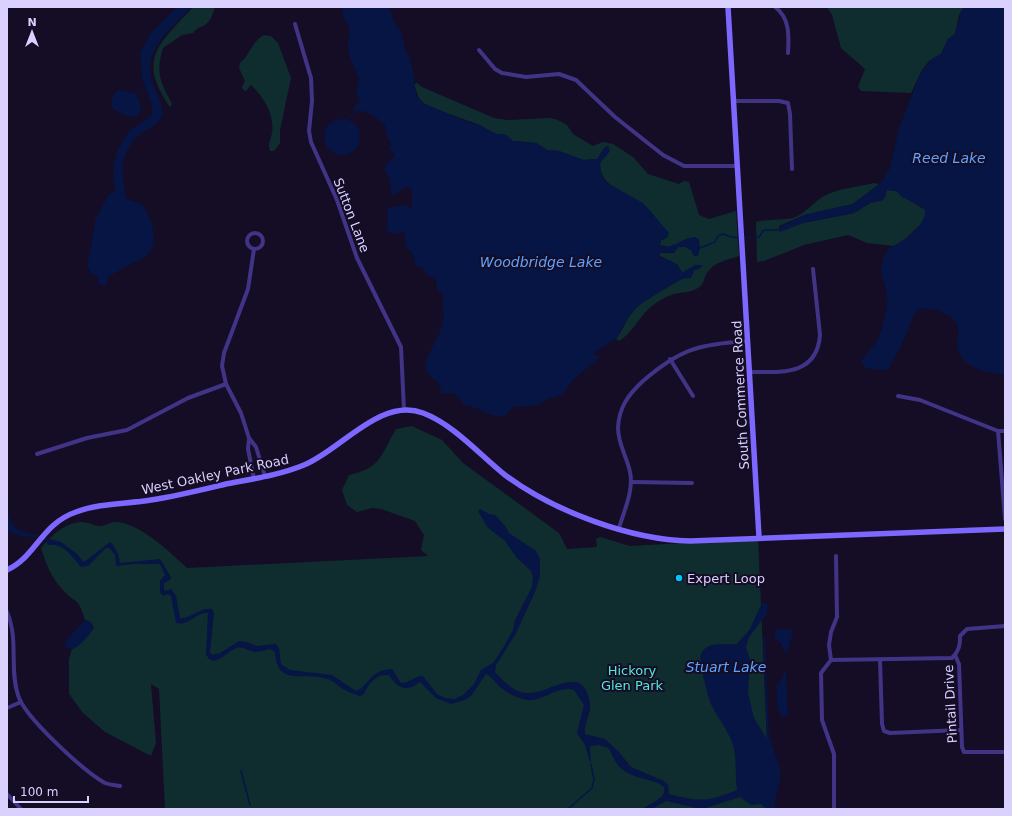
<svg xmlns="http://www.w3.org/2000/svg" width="1012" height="816" font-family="'DejaVu Sans',sans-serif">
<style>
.green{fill:#0f2d2f}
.water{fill:#061544}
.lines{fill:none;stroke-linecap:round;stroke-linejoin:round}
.stream{stroke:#061544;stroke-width:1.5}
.street{stroke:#413487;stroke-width:4}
.secondary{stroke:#7d68ff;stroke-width:5.5}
.poi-dot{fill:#00c4fc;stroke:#140d25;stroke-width:1.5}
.labels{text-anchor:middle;stroke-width:4;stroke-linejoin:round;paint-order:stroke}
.street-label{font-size:13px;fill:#dbd1ff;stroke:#140d25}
.poi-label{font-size:13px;fill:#dbd1ff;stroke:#140d25;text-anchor:start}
.park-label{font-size:13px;fill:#54e8d4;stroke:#140d25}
.water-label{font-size:14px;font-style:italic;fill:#5fa2ff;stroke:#140d25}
</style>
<rect width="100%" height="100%" fill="#140d25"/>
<g class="green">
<path d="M193 7H215C213 13 211 21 205 25 200 28 196 28 193 33L182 35 163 48C155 74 161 82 172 104L170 107C136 57 160 44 193 7Z"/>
<polygon points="827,7 964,7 959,15 955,34 948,39 941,54 929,61 922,70 911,93 861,91 858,87 865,69 841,48 832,15"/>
<path d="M264 35 271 36 278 43 291 78 280 130V143L274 151H270C267 143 271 140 272 133 275 114 263 97 251 85L246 91H244L242 87 245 81 239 68 240 63C250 55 253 40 264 35Z"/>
<path d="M417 83 422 87 494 118 507 120 550 118 558 120 567 125 573 134 593 146 603 142 613 144 633 157 648 174 679 184 684 181 689 182 699 215 709 219 736 211 739 256C727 260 714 262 707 273 703 279 705 284 698 288 690 293 682 292 674 294 667 296 658 301 652 306 639 316 633 333 619 341L616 339C623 330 626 319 634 310 643 300 679 279 692 275L694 270 700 269 692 267 686 272H681L678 265 660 256V253H674L678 247H686L692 251 694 256 696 237 668 247 660 245 661 240 664 239 668 232C660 225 654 214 646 207 631 193 604 190 600 168 598 159 609 154 608 147H605L597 159 582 160 559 151 547 150 536 143 513 141 506 135 496 134 477 124 427 106 419 99 414 84Z"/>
<path d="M874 183 879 184 853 204 804 215 779 226V231L803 223 854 213 870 203 883 200 887 190 896 191 925 210V218L921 224 904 240 894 246 867 243 848 235 804 245 764 261 757 262 756 222C768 219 782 220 793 218 806 214 814 201 826 195 840 188 858 187 874 183Z"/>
<path d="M412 426 442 440 463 463 559 533 567 549 597 547 596 539 600 537 630 546 758 539 770 809H165L159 689 151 684 156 743 151 756 105 732 83 713 69 694V659L72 649 78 646 91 622 85 620C78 596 76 605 62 589 51 577 46 564 41 548 52 535 64 523 82 522 88 522 94 526 100 526 105 526 110 522 115 522 139 522 171 553 187 568L428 556 421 550 424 535 415 521 381 509 372 508 357 512 347 505 342 490 349 475C382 468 381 454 396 429Z"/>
</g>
<g class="water">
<path d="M172 7H191C172 29 138 52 154 87 158 96 164 105 162 115 159 126 147 128 139 135 131 141 125 153 123 163 121 175 125 185 125 197 128 202 138 200 143 206 152 217 160 244 147 255 135 264 119 269 107 278V284L104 286 98 283 97 276 90 272 87 265 91 247 95 220 109 194 114 193 115 190 113 168 118 149 130 130 151 116 152 106 142 77 140 53 150 34 176 8Z"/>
<path d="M342 7H389L396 26 401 30 405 50 409 56 413 71 416 94 423 103 468 122 480 125 496 134 506 135 513 141 536 143 547 150 559 151 584 160 597 159 605 147 608 146 610 151 600 163 602 177 606 182 643 203 669 233 667 238 661 240 660 245C673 253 687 231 699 239L700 248 698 256H694L692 251 686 247H678L675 252 660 253V256L661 258 672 261 683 272 695 265H702V267L694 270 691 278 681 279 639 305 629 316 617 338 594 353V356L599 355V358L574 379 562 395 548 399 539 405 513 407 505 416C490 418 479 407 465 405L454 393 442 394 438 382 430 377V373L425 370C426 353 437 341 442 326 445 316 442 305 443 295L437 289 435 277 428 276 423 268 415 266 414 256 406 247 404 233 401 232 392 234 387 230 388 208 404 205 412 208V190L410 187C402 187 397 196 391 195L390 181 385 170V166L395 155 389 148 391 143 387 137 385 125C375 117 369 110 355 111L354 106 360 102 356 94 359 79 349 55 348 41 350 33 348 24 343 17Z"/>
<path d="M964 7H1005V374C986 374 960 367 957 345 956 338 960 331 957 324 951 312 922 301 914 315 911 321 909 329 906 335 901 346 895 358 889 368L884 370 866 368 861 362C865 354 873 348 877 340 882 333 886 313 887 304 889 288 874 269 887 251 890 247 896 245 900 242 910 236 926 224 925 210L918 205 902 197 896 191 887 190 885 192 887 194 883 200 870 203 854 213 803 223 780 232 778 228 804 215 853 204 881 183 890 168 899 128 920 74 933 58 941 54 948 39 955 34 960 18 959 15Z"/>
<polygon points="118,90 135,93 140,101 141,111 137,116 128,117 113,109 111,102 114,93"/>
<circle cx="342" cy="137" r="18"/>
<path d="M7 507 11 522 18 530 61 542 76 553 84 562 110 542C116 546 119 556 120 563L160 559 171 577 170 580 164 583V591L171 589 176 596 180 618C192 619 199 607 212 609L214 613 210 652 212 655 220 653 239 641 247 642 257 646 276 644 279 648 281 664 290 670 332 675 356 691C368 687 369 670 392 669L401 683C410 683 414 676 423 676L437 694 445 698 455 699 463 695 474 684 481 670 493 663 503 648 513 630 515 620 532 587 533 577 531 571 517 558 505 541 488 528 478 511 480 509 489 514 495 515 506 527 509 533 536 551 540 559V576L535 592 515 635 496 665 495 672C503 681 515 693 528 693 551 694 584 661 590 704 591 714 584 723 585 734L605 739 619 752 631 767 664 781 668 785 669 794C701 802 707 802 737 790 735 776 737 759 733 745 728 730 718 719 711 704 708 697 698 660 701 654 708 640 725 646 737 644L750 629 762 603H766L768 605 767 614 749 637 746 647 750 660 748 693 754 718 767 739 763 637H765L769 735 781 772 779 785 775 800V809H766L761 804 751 805 740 797 706 808H696L666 801 652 809H643C650 802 667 799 664 787 653 777 630 781 617 764 614 760 612 753 608 748L599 745 590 746 591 765 585 745 577 733 584 705 574 690C557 685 544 702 527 700 516 698 507 693 499 686 495 682 491 676 486 674L471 696 465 700 451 704 436 698 420 682C417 683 415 686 412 687 401 691 394 683 389 675 377 673 368 684 364 694L360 696C354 694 348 692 343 689 338 686 335 682 330 680 306 670 277 689 275 652L270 649C265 650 260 652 255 652 248 651 243 646 237 648 228 650 213 671 206 654L208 613C195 612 190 626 176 623L171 596 168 594 163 596 160 592V581L165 575 160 564H133L116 566 115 555 109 548H106L88 566 81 567C72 557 64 543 48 545L46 541C43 539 38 537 34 537 23 536 15 537 7 529Z"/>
<path d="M85 620 91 622 94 628C88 637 82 644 72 649L67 648 65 644 68 638Z"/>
<polygon points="779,629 794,630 786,655 781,643 775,639 775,631"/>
<polygon points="784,671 786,671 788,714 788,716 782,717 778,709 776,686 782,679"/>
</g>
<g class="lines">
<g class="stream">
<polyline points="135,93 144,86"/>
<polyline points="348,120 355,111"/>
<polyline points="744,237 759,237 764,230 778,230"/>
<polyline points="700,248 715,242 718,236 723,234 731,237 740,238"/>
<polyline points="241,771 250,805"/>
<polyline points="568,809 592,788 594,779 591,765"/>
</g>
<g class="street">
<path d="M775 7C790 18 789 36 788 53"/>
<polyline points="295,24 311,78 312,101 309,131 311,142 337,200 357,258 401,347 404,410"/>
<polyline points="479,50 495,69 502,73 526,77 559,74 576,80 615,117 663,155 684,166 737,166"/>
<polyline points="733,101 779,101 788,103 790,114 792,169"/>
<circle cx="255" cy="241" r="8"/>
<polyline points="254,249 248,289 224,353 222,366 226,384 241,413 249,438 256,447 265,476"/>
<polyline points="670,359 693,396"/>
<path d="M750 372C781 372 817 376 820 335L813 269"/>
<polyline points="898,396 920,400 998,431 1005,431"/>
<polyline points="998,431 1005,519"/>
<polyline points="249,438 248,449 254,479"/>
<polyline points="37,454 87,438 127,430 188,398 226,384"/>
<polyline points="631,482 692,483"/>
<path d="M619 528C624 511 634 490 630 472 627 457 618 444 618 428 619 407 628 395 643 381 680 349 699 344 748 341"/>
<path d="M836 556 837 617 831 632 829 645 831 660 952 658C959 651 960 646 960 636L967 629 1005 626"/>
<path d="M7 612C19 640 9 668 18 695 24 717 85 772 105 783 110 785 115 785 120 786"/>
<polyline points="955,655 959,664 962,747 964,752 1005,752"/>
<polyline points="831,660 821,673 822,720 834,754 834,809"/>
<polyline points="880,660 882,724 884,731 890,733 961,730"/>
<polyline points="7,708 21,702"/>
<polyline points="7,794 21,809"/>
</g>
<g class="secondary">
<polyline points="728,7 759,537"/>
<path d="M7 570C36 557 41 524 76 512 100 503 126 504 151 500 177 496 201 490 226 484 252 479 280 475 304 465 341 450 380 397 423 413 453 424 480 455 505 475 553 511 631 540 690 541L1005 529"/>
</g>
</g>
<circle class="poi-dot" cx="679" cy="578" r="4"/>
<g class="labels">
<g class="street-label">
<text transform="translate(352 215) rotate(69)" y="5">Sutton Lane</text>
<text transform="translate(740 395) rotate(-93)" y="5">South Commerce Road</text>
<text transform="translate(215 474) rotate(-12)" y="5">West Oakley Park Road</text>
<text transform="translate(950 704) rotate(-93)" y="5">Pintail Drive</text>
</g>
<g class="poi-label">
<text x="687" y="583">Expert Loop</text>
</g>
<g class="park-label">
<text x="632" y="675">Hickory<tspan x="632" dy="15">Glen Park</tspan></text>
</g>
<g class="water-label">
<text x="949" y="163">Reed Lake</text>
<text x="541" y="267">Woodbridge Lake</text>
<text x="726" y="672">Stuart Lake</text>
</g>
</g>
<rect width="1012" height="816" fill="none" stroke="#dbd1ff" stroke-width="16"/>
<g transform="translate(32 32)" stroke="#140d25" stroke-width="3" paint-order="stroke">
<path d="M0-3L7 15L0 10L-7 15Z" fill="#dbd1ff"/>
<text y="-6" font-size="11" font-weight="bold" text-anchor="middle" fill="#dbd1ff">N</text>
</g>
<path d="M14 796v6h74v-6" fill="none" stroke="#dbd1ff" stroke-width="2"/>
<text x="20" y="796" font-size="12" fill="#dbd1ff" stroke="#140d25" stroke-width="3" paint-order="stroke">100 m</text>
</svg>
